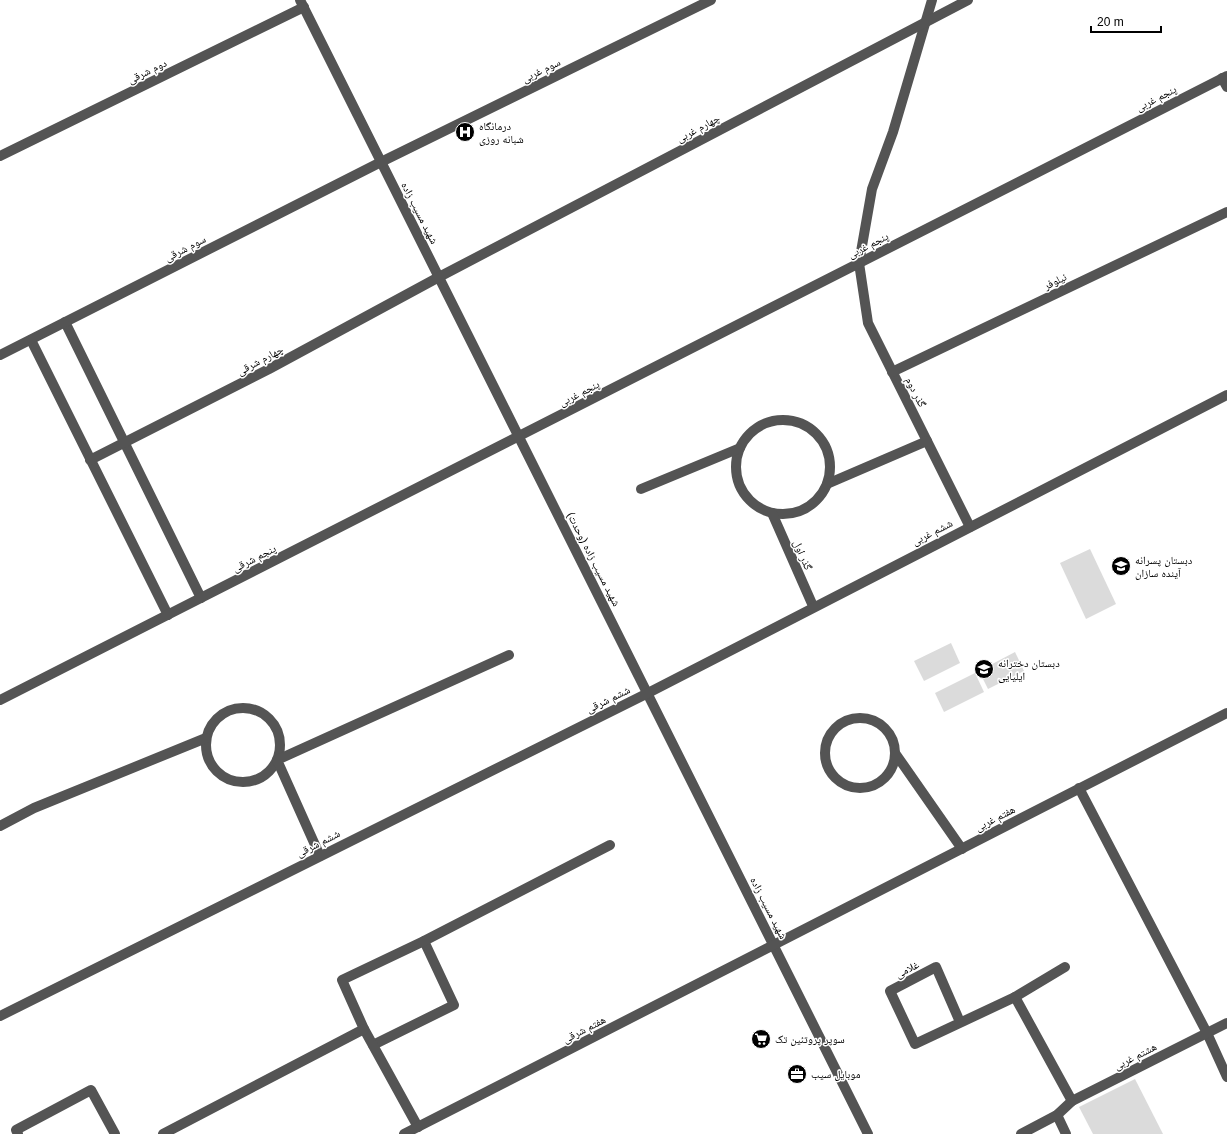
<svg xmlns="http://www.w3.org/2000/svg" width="1227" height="1134" font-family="Arial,'Noto Naskh Arabic',sans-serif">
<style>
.green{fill:#dbdbdb}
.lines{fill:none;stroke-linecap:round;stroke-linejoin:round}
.minor{stroke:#545454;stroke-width:10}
.labels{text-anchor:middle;stroke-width:3;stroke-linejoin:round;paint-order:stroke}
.street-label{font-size:11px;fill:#000;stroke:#fff}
.poi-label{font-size:11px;fill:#000;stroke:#fff;text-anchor:start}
</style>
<rect width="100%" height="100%" fill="#fff"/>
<g class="green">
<polygon points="1090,549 1116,604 1086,619 1060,563"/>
<polygon points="951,643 960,663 924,681 914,661"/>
<polygon points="1015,652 1024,671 988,689 979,671"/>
<polygon points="975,673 984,692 944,712 935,693"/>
<polygon points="1135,1079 1163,1134 1093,1134 1079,1107"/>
</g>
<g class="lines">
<g class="minor">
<polyline points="300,0 868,1134"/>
<polyline points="932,0 893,132 872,189 859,263 868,323 970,527"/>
<polyline points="1222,78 1227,87"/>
<polyline points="0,156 304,7"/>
<polyline points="65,322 201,598"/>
<polyline points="31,340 168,615"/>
<polyline points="0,355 381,162 711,0"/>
<polyline points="892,372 1227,212"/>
<circle cx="783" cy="467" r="47"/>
<polyline points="90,460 269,369 439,277 968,0"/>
<polyline points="827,484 927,441"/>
<polyline points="641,489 740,448"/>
<polyline points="772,513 813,606"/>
<polyline points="0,700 1227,76"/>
<circle cx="243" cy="745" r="37"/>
<circle cx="860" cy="753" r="35"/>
<polyline points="895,753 962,849"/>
<polyline points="1079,788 1207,1033 1227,1077"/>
<polyline points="0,826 34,808 206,738"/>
<polyline points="320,856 277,760 509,655"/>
<polyline points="1015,997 1072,1101"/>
<polyline points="0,1016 648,693 1227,395"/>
<polyline points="960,1022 936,967 890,991 915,1044 1015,997 1065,967"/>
<polyline points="373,1045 454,1005 424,941"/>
<polyline points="1057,1115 1066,1134"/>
<polyline points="418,1127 364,1029 342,980 424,941 610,845"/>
<polyline points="18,1134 16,1130 91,1090 115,1134"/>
<polyline points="163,1134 364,1029"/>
<polyline points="404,1134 1227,713"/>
<polyline points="1021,1134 1057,1115 1072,1101 1227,1023"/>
</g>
</g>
<defs>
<g id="hospital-disc" transform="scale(1)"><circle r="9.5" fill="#000" stroke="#fff"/><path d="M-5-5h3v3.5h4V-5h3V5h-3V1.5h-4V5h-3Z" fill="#fff"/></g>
<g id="school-disc" transform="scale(1)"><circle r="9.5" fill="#000" stroke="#fff"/><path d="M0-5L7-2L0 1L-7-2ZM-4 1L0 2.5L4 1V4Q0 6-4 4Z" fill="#fff"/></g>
<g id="supermarket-disc" transform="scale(1)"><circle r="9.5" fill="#000" stroke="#fff"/><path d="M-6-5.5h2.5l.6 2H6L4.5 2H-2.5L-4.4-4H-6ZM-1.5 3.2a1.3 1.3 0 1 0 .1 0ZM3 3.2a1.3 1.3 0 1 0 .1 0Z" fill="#fff"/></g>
<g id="office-disc" transform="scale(1)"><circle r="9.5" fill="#000" stroke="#fff"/><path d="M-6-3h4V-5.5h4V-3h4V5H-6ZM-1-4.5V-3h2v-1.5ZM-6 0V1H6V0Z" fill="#fff"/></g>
</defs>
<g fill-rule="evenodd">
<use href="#hospital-disc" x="465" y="132"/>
<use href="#school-disc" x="1121" y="566"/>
<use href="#school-disc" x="984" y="669"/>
<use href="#supermarket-disc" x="761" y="1039"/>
<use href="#office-disc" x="797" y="1074"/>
</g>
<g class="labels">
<g class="street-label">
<text transform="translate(541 70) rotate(-26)" y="4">سوم غربی</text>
<text transform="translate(147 71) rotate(-26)" y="4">دوم شرقی</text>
<text transform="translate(1156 98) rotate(-27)" y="4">پنجم غربی</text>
<text transform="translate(698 128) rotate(-28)" y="4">چهارم غربی</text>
<text transform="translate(420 213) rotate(63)" y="4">شهید مسیب زاده</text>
<text transform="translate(868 245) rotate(-27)" y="4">پنجم غربی</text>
<text transform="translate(185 248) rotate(-27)" y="4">سوم شرقی</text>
<text transform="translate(1055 281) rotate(-26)" y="4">نیلوفر</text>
<text transform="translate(260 360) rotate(-28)" y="4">چهارم شرقی</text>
<text transform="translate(916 392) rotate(63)" y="4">گذر دوم</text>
<text transform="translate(579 393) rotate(-27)" y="4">پنجم غربی</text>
<text transform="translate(932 532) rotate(-27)" y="4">ششم غربی</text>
<text transform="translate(803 555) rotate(67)" y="4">گذر اول</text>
<text transform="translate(254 558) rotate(-27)" y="4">پنجم شرقی</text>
<text transform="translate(594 559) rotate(63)" y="4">شهید مسیب زاده (وحدت)</text>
<text transform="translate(608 699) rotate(-26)" y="4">ششم شرقی</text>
<text transform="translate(995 818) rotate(-27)" y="4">هفتم غربی</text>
<text transform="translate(318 843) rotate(-27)" y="4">ششم شرقی</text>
<text transform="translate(769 908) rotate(63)" y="4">شهید مسیب زاده</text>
<text transform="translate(907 969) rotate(-27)" y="4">غلامی</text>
<text transform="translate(584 1029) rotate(-27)" y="4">هفتم شرقی</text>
<text transform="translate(1135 1056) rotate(-27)" y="4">هشتم غربی</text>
</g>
<g class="poi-label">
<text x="479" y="130">درمانگاه<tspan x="479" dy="13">شبانه روزی</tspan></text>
<text x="1135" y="564">دبستان پسرانه<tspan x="1135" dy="13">آینده سازان</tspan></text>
<text x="998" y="667">دبستان دخترانه<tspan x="998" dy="13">ایلیایی</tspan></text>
<text x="775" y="1043">سوپر پروتئین تک</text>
<text x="811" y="1078">موبایل سیب</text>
</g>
</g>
<path d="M1091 26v6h70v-6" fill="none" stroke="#000000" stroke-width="2"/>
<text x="1097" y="26" font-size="12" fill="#000000" stroke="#ffffff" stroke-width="3" paint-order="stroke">20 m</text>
</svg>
